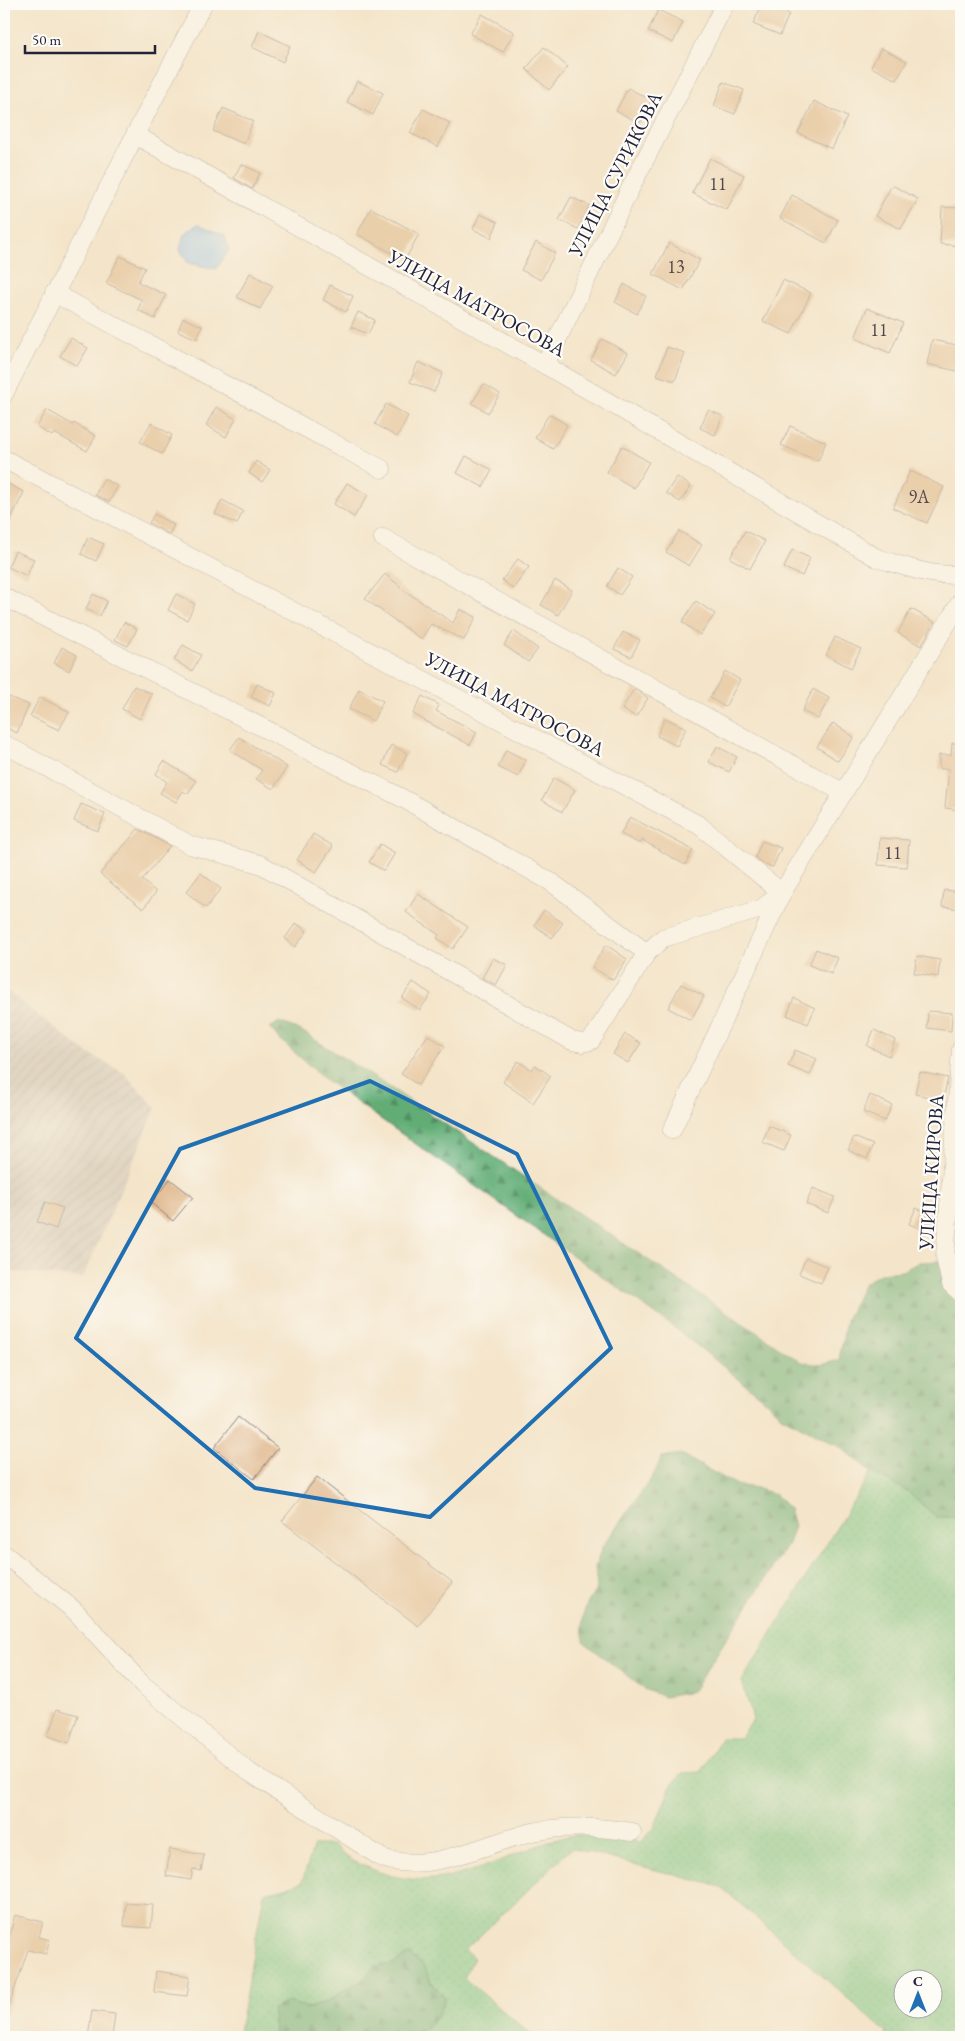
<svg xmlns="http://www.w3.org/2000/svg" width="965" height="2041" font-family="'EB Garamond',serif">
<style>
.industrial{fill:url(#industrial-furrows)}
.grass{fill:url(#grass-dots);stroke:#4d7662;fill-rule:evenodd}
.forest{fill:url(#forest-firs);stroke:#426858}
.water{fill:#7ab7ed;stroke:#4e6c94}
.building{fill:#deb385}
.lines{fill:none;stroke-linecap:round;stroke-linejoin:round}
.street-casing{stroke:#8b8483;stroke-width:19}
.street{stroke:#fff;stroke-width:18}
.marked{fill:none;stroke:#1f6fb2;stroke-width:4;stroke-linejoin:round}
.labels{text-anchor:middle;stroke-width:4.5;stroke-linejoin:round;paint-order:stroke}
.number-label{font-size:18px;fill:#51464e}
.street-label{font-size:20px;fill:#22223b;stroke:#fdfcf7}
</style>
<defs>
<pattern id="industrial-furrows" width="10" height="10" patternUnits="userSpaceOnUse" patternTransform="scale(1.25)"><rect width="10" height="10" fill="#cac3b8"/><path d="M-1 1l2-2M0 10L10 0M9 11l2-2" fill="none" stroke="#ada79f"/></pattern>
<pattern id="grass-dots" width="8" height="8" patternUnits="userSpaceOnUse" patternTransform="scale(1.25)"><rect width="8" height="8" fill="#78c98a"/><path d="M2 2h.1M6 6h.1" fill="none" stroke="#68ac78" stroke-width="1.8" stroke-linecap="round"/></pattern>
<pattern id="forest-firs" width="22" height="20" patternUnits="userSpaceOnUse" patternTransform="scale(1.25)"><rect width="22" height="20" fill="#62ad76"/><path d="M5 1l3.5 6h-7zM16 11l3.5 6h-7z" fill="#508c62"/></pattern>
</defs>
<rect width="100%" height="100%" fill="#fdfcf7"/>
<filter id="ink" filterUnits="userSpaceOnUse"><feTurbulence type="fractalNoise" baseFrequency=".02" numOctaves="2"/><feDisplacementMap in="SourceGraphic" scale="10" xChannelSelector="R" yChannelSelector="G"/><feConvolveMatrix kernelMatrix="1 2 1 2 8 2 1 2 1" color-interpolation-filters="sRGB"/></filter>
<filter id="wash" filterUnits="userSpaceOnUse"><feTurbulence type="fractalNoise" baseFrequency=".0096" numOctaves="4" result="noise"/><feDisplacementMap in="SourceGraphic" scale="20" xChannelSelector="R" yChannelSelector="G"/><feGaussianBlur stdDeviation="1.12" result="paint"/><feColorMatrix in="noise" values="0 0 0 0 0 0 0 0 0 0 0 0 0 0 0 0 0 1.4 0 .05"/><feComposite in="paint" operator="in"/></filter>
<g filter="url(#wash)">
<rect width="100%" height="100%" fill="#f4e5cb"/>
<polygon class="industrial" points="4,989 86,1052 124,1073 156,1108 83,1278 4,1271"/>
<path class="grass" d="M871 1472 907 1491 936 1517H961V2037H884L887 2033 721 1887 572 1848 465 1950 474 1958 464 1978 534 2037H391L399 2035 445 1998 432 1983 424 1966 409 1954 393 1964 374 1966 362 1981 343 1991 327 2002 308 2008 289 2002 275 2029 274 2037H238L264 1893 282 1889 302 1882 314 1845H334C346 1859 355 1862 372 1869 444 1900 500 1854 568 1836 591 1831 617 1839 640 1842L654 1828 670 1788 682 1773 701 1772 721 1738H740L753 1720 742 1681ZM902 1978H932V2008H902Z"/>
<g class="forest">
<polygon points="279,1022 300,1030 400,1094 801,1362 820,1365 839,1360 846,1320 864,1283 882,1273 902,1271 919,1262 939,1261 961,1264 961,1517 936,1517 907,1491 871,1472 840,1447 781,1416 766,1401 675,1328 327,1081 279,1039 270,1028"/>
<path d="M680 1454 737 1485 757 1488 775 1494 789 1508 794 1526 788 1544 692 1692 664 1697 644 1689 584 1642C580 1616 583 1609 597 1588L595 1567 602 1547 653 1476 662 1457Z"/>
<polygon points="409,1954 424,1966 432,1983 445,1998 438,2016 421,2032 391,2037 274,2037 275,2029 272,2009 289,2002 308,2008 327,2002 343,1991 362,1981 374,1966 393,1964"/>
</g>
<polygon class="water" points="198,224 225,236 229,250 216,269 188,263 180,250 184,234"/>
<g id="blocks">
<g class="building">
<polygon points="762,4 789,14 780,35 753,24"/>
<polygon points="658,10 683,22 673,43 648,31"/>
<polygon points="482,14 514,32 503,52 470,34"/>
<polygon points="259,31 290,46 283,62 252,47"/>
<polygon points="544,47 568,67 549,90 526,69"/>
<polygon points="881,48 907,61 897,80 871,67"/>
<polygon points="357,81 383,93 373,115 347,102"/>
<polygon points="723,82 744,90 735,114 714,106"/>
<polygon points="628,88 651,100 640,123 616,111"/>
<polygon points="814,101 847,117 832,149 798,133"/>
<polygon points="223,108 253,121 244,144 213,131"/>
<polygon points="423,109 450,123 438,147 410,133"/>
<polygon points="710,158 744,175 727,210 692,193"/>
<polygon points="241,164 260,173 252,189 234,178"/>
<polygon points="892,185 918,199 901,229 875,216"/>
<polygon points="792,195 838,220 826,243 780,218"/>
<polygon points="571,197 590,206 578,229 559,220"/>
<polygon points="942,207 961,208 961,246 940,244"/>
<polygon points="371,208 419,234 405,260 357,234"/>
<polygon points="480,214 498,222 491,238 473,229"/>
<polygon points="536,242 555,253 541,280 521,270"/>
<polygon points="669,243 700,260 683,290 653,274"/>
<polygon points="120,256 145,268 138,282 166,295 155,319 138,310 142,300 106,283"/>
<polygon points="250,273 273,286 260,309 237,297"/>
<polygon points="783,280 811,293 791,334 763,321"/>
<polygon points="624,284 646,296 637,314 615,302"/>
<polygon points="330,285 353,296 346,312 323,300"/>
<polygon points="867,308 903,323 890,353 855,338"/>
<polygon points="358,312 375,320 368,334 351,327"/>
<polygon points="183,318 202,326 197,339 178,331"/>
<polygon points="71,338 88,348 77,366 60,356"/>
<polygon points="602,339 628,353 616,374 591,360"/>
<polygon points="932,340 961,346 961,372 927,364"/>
<polygon points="667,347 685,353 675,381 657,375"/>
<polygon points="418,362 443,373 434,392 410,382"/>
<polygon points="484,384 500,394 488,413 472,403"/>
<polygon points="386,404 408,416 397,437 375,424"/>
<polygon points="216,407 236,419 226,437 206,425"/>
<polygon points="47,410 73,425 74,423 96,436 87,451 54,433 52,436 37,427"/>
<polygon points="708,410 723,416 715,435 700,428"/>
<polygon points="549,414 567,425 553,449 535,438"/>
<polygon points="151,423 172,435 162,454 140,442"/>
<polygon points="790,426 826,442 818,461 781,445"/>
<polygon points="622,446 649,462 634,488 607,472"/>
<polygon points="466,456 492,470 483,487 457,473"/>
<polygon points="256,461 270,470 262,482 249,473"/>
<polygon points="910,471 944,487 927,523 893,508"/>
<polygon points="677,477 691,486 680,502 666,493"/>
<polygon points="104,479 118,486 109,502 95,495"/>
<polygon points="4,482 24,492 4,533"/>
<polygon points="347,483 368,495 354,517 334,504"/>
<polygon points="222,500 243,511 237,524 215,514"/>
<polygon points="154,514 174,525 169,534 149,523"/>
<polygon points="679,531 702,545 689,566 666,552"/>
<polygon points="745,531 765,541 750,569 730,558"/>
<polygon points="88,537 104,544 96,561 81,554"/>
<polygon points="792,550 810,558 802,576 784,568"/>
<polygon points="15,551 34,559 27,576 8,567"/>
<polygon points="518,559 529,567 513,589 502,580"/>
<polygon points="618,568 632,577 620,595 607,586"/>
<polygon points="385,574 400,586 399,587 453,623 460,609 476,617 464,640 431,624 421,639 365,599"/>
<polygon points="555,580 572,590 558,615 541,605"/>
<polygon points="93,594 107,601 100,616 86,609"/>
<polygon points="176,594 195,604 187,620 168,610"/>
<polygon points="696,601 715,614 700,635 682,622"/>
<polygon points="911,609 935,622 921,646 898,633"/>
<polygon points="124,622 137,629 128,646 115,640"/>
<polygon points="514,631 538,649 528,662 504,645"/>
<polygon points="623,632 640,640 631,657 614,649"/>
<polygon points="835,637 861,649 851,668 826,655"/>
<polygon points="183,645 201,655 192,671 174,660"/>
<polygon points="62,647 77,655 69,671 54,663"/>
<polygon points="725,671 740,680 725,707 710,698"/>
<polygon points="257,684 276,693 270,706 251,697"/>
<polygon points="134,686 152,694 140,719 122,709"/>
<polygon points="359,689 383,701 373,721 349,709"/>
<polygon points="634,689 648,698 636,717 622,709"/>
<polygon points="813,689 829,698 818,719 802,711"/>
<polygon points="4,695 29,705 17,733 4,727"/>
<polygon points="422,696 439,705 436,711 477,732 470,745 413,714"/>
<polygon points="40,697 69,712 59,730 30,716"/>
<polygon points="665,718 686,728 677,746 657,736"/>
<polygon points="833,723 854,737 838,761 817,747"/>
<polygon points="239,737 287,767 273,789 256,779 262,770 230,750"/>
<polygon points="952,743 961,744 961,810 945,808 949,769 939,769 939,755 951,755"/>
<polygon points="391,745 407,753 398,772 382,765"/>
<polygon points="717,746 737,757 729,772 709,762"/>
<polygon points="506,750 526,760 518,777 498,767"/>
<polygon points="164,761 196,781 188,794 183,791 176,802 160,793 167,782 156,774"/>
<polygon points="554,778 575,790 562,812 542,800"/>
<polygon points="81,804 105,814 98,831 74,821"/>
<polygon points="630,817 693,850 685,865 642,840 640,844 621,834"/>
<polygon points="138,829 170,846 142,880 156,892 143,909 100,874"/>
<polygon points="313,834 333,846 316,872 297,860"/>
<polygon points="880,838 909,840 907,867 878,865"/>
<polygon points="762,841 781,848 773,867 762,863 755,857"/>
<polygon points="380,844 395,853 384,871 369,862"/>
<polygon points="201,873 221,889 206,908 186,892"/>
<polygon points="944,890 961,892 961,909 942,907"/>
<polygon points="418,894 468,927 453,949 437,938 439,935 406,912"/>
<polygon points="544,910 563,923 552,938 534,925"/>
<polygon points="296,923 307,931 295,947 285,938"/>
<polygon points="606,945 627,959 613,980 592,967"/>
<polygon points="816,949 838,958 831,974 809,965"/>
<polygon points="917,956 940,960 938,977 914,973"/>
<polygon points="493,958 507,965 496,985 482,978"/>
<polygon points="413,982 431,994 420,1010 402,998"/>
<polygon points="681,984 704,996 691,1020 668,1008"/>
<polygon points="794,998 815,1008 808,1024 787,1015"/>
<polygon points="928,1011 952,1013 951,1031 927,1028"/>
<polygon points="874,1030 895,1040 889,1056 867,1046"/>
<polygon points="625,1034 641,1043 628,1063 613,1054"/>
<polygon points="428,1035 445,1046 418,1085 401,1074"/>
<polygon points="795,1050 817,1059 810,1075 788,1066"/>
<polygon points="518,1061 532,1070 535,1065 551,1076 533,1103 503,1082"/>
<polygon points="920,1072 948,1078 943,1100 915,1094"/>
<polygon points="870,1095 892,1105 885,1121 863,1112"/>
<polygon points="769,1126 791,1135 784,1151 762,1142"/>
<polygon points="854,1137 873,1145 867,1159 848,1150"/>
<polygon points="170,1179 193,1197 173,1221 151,1203"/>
<polygon points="813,1188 835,1197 828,1213 806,1204"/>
<polygon points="45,1202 63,1208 56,1229 37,1222"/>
<polygon points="916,1208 937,1217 931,1233 909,1224"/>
<polygon points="806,1258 828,1267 821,1283 799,1274"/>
<polygon points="238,1417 278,1448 254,1479 214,1448"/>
<polygon points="317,1477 452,1582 418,1626 282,1521"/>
<polygon points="57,1709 78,1715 69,1743 48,1736"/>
<polygon points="170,1849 204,1855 201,1871 193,1869 191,1880 166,1876"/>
<polygon points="126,1903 153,1905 151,1928 124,1926"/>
<polygon points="15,1915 43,1922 39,1937 50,1940 46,1954 28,1950 6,2014 4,2013 4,1956"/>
<polygon points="156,1971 190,1976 187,1996 154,1992"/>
<polygon points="92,2011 115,2014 112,2037 88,2037"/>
</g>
</g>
</g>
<g filter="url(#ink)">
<use href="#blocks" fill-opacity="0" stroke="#8b8483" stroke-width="1"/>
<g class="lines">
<g class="street-casing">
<g id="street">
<polyline points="135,135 203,4"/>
<polyline points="54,293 382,469"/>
<polyline points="545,365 630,189 725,4"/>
<path d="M4 394 135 135 545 365 877 558C904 566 933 578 961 574"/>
<polyline points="4,459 699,825 782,893 761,909 663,938 647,953 551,882 402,798 4,597"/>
<polyline points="383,538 844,793"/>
<polyline points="4,744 190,845 260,864 572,1041 582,1043 591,1041 647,953"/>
<polyline points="961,1049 945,1257 951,1284 961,1293"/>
<polyline points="672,1130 782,893 961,601"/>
<path d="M4 1554 75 1611 142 1684 249 1772 382 1858C432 1875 484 1843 533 1832 566 1825 600 1827 632 1832"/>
</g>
</g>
<use href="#street" class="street"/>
</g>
</g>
<path d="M0 0H965V2041H0ZM370 1081 517 1154 611 1348 430 1517 255 1488 76 1338 180 1149Z" fill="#f4e5cb" fill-opacity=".55" fill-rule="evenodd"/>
<path class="marked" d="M370 1081 517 1154 611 1348 430 1517 255 1488 76 1338 180 1149Z"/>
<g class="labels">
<g class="number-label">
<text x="718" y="190">11</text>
<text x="676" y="273">13</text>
<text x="879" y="336">11</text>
<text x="919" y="503">9А</text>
<text x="893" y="859">11</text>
</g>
<g class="street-label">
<text transform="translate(615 174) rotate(-63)" y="7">УЛИЦА СУРИКОВА</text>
<text transform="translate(477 303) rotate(29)" y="7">УЛИЦА МАТРОСОВА</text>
<text transform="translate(515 704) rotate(28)" y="7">УЛИЦА МАТРОСОВА</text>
<text transform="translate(931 1172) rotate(-86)" y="7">УЛИЦА КИРОВА</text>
</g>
</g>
<rect width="965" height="2041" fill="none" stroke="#fdfcf7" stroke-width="20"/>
<g transform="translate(918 1994)"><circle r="24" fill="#fdfcf7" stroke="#a5a5ac"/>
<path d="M0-4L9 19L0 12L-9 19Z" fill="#1f6fb2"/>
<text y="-8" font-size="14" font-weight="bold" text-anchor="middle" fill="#22223b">С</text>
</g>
<path d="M25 45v8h130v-8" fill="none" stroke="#22223b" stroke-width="2.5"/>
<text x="32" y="45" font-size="15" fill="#22223b" stroke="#fdfcf7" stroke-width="4" paint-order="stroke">50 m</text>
</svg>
